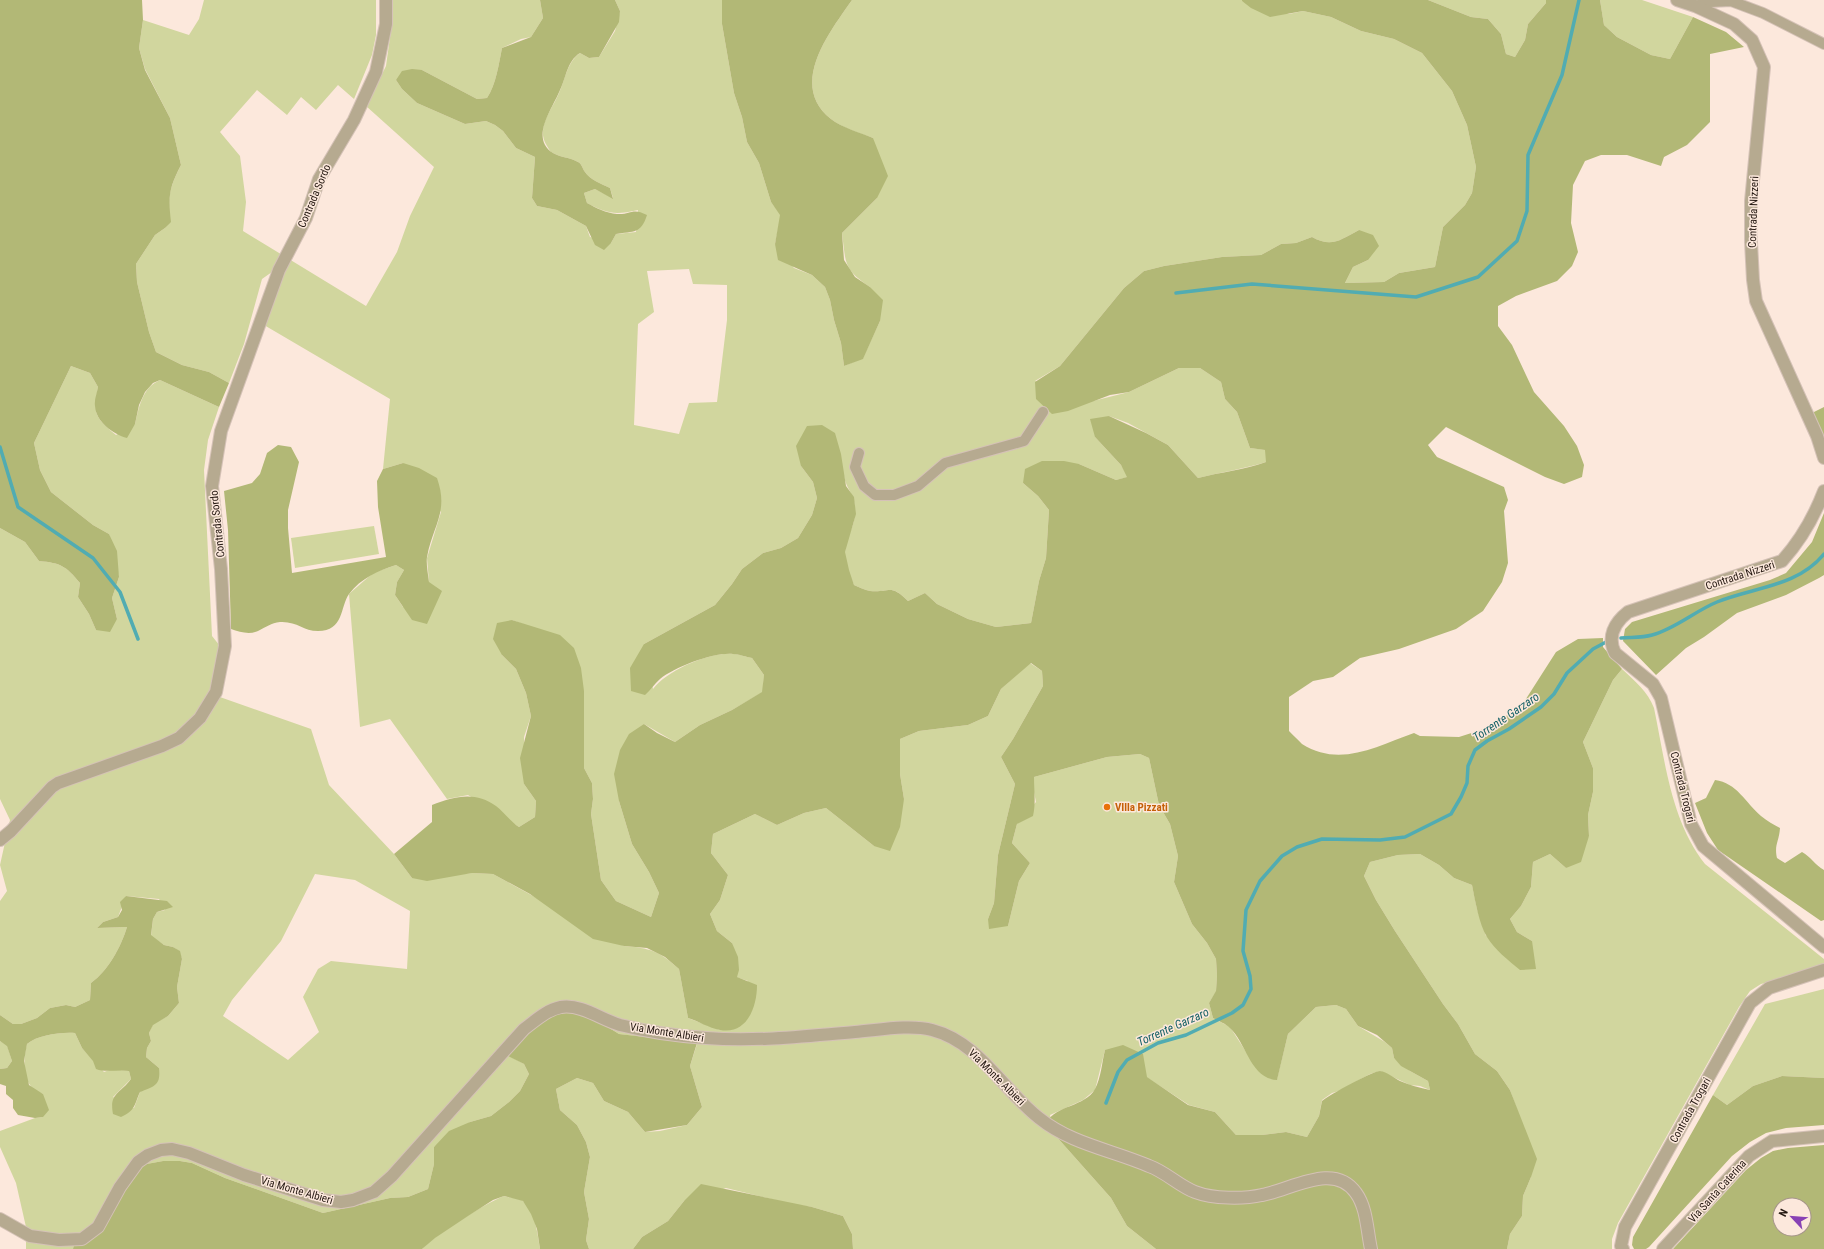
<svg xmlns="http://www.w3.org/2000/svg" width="1824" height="1249" font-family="'Roboto Condensed',sans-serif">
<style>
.green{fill:#d1d69e;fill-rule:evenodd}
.forest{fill:#b2b876;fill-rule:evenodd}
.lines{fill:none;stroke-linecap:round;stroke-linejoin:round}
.stream{stroke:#51acb2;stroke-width:3.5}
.minor-casing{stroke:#d5c2b7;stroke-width:12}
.tertiary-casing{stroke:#d5c2b7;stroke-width:14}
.minor{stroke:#b6aa90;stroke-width:10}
.tertiary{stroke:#b6aa90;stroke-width:12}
.food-dot{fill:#e8710a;stroke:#fce8dc;stroke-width:1.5}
.labels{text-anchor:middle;stroke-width:3;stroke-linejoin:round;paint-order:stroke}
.street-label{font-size:11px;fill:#231710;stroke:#fce8dc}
.food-label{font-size:11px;font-weight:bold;fill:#c56008;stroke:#fce8dc;text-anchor:start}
.water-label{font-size:12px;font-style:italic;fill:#176267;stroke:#fce8dc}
</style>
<rect width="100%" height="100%" fill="#fce8dc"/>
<g class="green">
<path d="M204 0H376V35L372 55 354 99 338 85 316 110 301 97 287 115 257 90 220 132 240 156 246 202 243 231 366 306 397 252 410 216 434 167 366 106 386 66 392 23 391 0H540L543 18 531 37 521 39 502 48C499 63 496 85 487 98L477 99 422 70 396 80 402 89 417 103 465 124 486 121 495 125 503 131 516 148 535 157 532 198 537 206 557 210 586 226 590 237 611 243 616 234 636 232 638 210C615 215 608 214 587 203L584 193 595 189 613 198 610 188C602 184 590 180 585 172 582 168 582 164 578 162 570 157 561 158 553 153 550 152 549 149 547 146 535 128 552 110 559 93 565 80 567 62 580 53L589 58 599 57 615 31 620 11 615 0H722V24L734 93 742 117 747 142 759 163 771 202 781 215 775 244 794 268 812 275 825 287 830 300 834 320 841 343 844 366 863 358 880 321 870 287C843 269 846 263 842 233L877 198 873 138C860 133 842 128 831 119 788 85 829 33 852 0H1242V1L1289 14 1303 11 1331 17 1361 31 1394 39 1422 53 1452 91 1467 125 1476 167 1472 193 1465 205 1443 227 1435 267 1399 273 1384 282 1345 283 1353 267 1368 260 1359 230C1340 240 1332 248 1312 237L1296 243 1281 244 1261 255 1222 257 1164 266 1144 271 1124 288 1060 366 1035 381 1093 401 1129 392 1179 368H1200L1221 382 1225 399 1237 412 1250 448 1266 450V462C1244 469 1221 472 1198 478L1168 445 1128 423 1109 416 1095 437 1121 465 1128 477 1116 480 1079 464 1023 483 1038 496 1049 510 1046 558 1039 581 1031 623 996 627 968 619 937 604 925 593 908 601C890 583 891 593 870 591 865 590 859 587 854 585 850 575 844 563 845 552 845 539 855 526 855 513 856 494 847 492 844 476L801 466 813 482 817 498 812 515 798 538 781 548 763 553 742 569 732 584 715 605 644 644 653 689C666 671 710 651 734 654 740 654 746 657 752 658L764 675 763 692 732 710 700 725 675 742 644 724 619 801 632 844 649 872 659 893 651 917 616 901 601 880 591 814 593 799 592 783 584 768V691L531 627 512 620 502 655 516 669 526 693 531 716 524 737V784L536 801 535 817 519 827 468 795 447 799 390 719 360 727 349 594 373 573 396 565 404 570 397 582 395 595 403 607 429 582 427 558 441 512 403 463 383 469 390 399 264 325 289 260 262 279 244 344 229 383 209 372 182 365 156 352 149 332 137 282 136 264 155 235 165 228 170 222C168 195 169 189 181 165L170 118 145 69 139 48 143 20 189 35 199 19ZM689 269 693 284 727 285V320L717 402 689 403 679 434 634 425 638 324 654 312 647 271Z"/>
<polygon points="1428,0 1546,0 1546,3 1528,24 1525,40 1515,57 1506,54 1501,34 1488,19 1471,17"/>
<polygon points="1600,0 1642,0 1693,17 1670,59 1651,55 1617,37 1604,25"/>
<path d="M71 366 90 373 98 387C93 415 95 417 116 435L135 424C139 407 142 388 160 380L219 407 208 440 204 470 212 636 228 656 217 696 311 729 329 785 394 854 412 878 472 873 493 874 624 946C650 948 659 951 679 969L688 1018 720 1030 748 981 736 977 732 943 717 931 710 914 720 900 728 875 711 853 713 834 755 814 777 825 804 813 826 808 874 846 904 799 900 774V739L919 731 968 725 988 716 1001 689 1030 663 1042 671 1043 686 1013 739 1001 757 1015 784 998 855 994 903 988 919 1008 926 1019 881 1030 863 1012 843 1017 824 1036 802 1034 792V777L1107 757 1140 754 1149 758 1159 805 1170 824 1178 856 1174 882 1192 924 1207 943 1216 959 1217 976 1216 992 1209 1003 1213 1018 1230 1027 1250 1058 1277 1079 1288 1034 1316 1007 1336 1005 1346 1009 1358 1026 1385 1042 1392 1048 1394 1058 1410 1071 1428 1081 1430 1090 1420 1086 1410 1085 1380 1071 1370 1074 1339 1091 1332 1093 1322 1100 1319 1116 1307 1137 1286 1132 1262 1135H1236L1215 1112 1189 1105 1105 1050 1095 1090 1083 1100 1050 1115 1055 1135 1111 1198 1127 1226 1156 1249H853L852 1234 843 1216 812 1207 791 1204 726 1188 684 1201 668 1221 642 1237 633 1249H589L586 1240 589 1219 584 1192 590 1157 586 1142 577 1125 560 1110 556 1089 577 1078 593 1083 604 1101 628 1112 645 1132 660 1131 687 1125 702 1107 690 1066 697 1044 619 1034 603 1024 508 1055 524 1064 529 1074 520 1091 509 1102 491 1116 470 1122 434 1147V1164L428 1189 408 1197 390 1198 323 1213 225 1178 192 1163 180 1161H163L141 1165 103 1220 75 1240 73 1249H26V1227L16 1183 0 1147V1131L35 1118 43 1117V1094C39 1092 33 1090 30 1085 22 1075 24 1055 27 1044 38 1035 60 1032 75 1033L82 1048 104 1072 112 1069 129 1071 131 1079 113 1097 134 1108 140 1092 159 1068 146 1057 147 1048 151 1041 149 1033 153 1024 168 1016 179 1003 177 987 182 959 179 951 173 947 164 945 151 936 153 919 157 912 165 910 159 899 126 896 118 917 103 922 97 928 127 927C121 947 108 971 91 983L90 1000 75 1007 66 1005 50 1008 37 1018 21 1024H13L0 1015V901L7 891 0 865 10 820 0 799V528L25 542 39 561C61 563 66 566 80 583L78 597 89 614 96 630 117 619 112 598 119 577 109 534 93 525 51 492 40 470 34 443ZM315 874 355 880 410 911 407 969 331 961 318 969 303 997 319 1032 288 1060 223 1016 232 1000 281 941Z"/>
<polygon points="374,526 379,554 295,568 291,538"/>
<path d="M1622 669C1635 681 1648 692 1654 708 1665 761 1671 821 1705 864L1824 959V968L1761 984 1750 991 1739 1007 1618 1223 1612 1239V1249H1507L1510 1234 1522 1216 1523 1196 1531 1177 1518 1112 1510 1090 1497 1071 1475 1054 1458 1024 1443 1004 1395 931 1376 900 1364 876 1370 862 1398 855 1420 854 1439 865 1454 878 1472 885 1477 909 1486 936 1532 941 1517 932 1510 919 1521 906 1531 887 1533 862 1550 854 1566 868 1589 836 1588 815 1593 792V768L1583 742 1613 680Z"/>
<polygon points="1824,989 1824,1078 1782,1076 1753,1086 1727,1105 1713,1095 1765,1004"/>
<polygon points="0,1041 7,1045 12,1061 7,1068 0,1069"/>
<path d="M504 1196C509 1198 519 1198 523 1201 535 1210 538 1236 540 1249H422C434 1235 486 1203 504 1196Z"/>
</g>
<g class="forest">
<path d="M0 0H142L143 20 139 48 145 70 170 118 181 165C169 188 168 196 171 222L165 228 155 235 136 264 137 282 149 332 156 352 182 365 209 372 229 383 219 407 160 380 153 383 145 392 139 405 135 424 127 438C113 434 96 422 95 406 94 400 97 393 98 387L90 373 71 366 34 443 40 470 51 492 93 525 109 534 117 551 119 577 112 598 117 619 110 632 96 630 89 614 78 597 80 583C66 566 61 563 39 561L25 542 0 528Z"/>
<path d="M540 0H615L620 11 619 22 599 57 589 58 580 53C567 61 566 78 560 90 553 108 529 138 553 153 561 158 570 157 578 162 582 164 582 168 585 172 590 180 602 184 610 188L613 199 595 189 584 193 587 203C596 208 606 213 617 214 631 215 632 207 647 215 641 234 634 231 616 234L611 243 604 250 595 245 586 226 557 210 537 206 532 198 535 157 516 148 503 131 495 125 486 121 465 124 417 103 402 89 396 80 402 71 412 69 422 70 477 99 487 98C496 85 499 63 502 48L531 37 543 18Z"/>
<path d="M722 0H852C829 33 788 85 831 119 841 127 861 133 873 138L888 176 877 198 842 233 844 260 855 277 870 287 883 300 880 321 863 359 844 366 841 343 834 320 830 300 825 287 812 275 778 260 775 244 780 215 771 202 759 163 747 142 742 117 734 93 722 24Z"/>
<path d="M1242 0H1428L1471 17 1488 19 1501 34 1506 54 1515 57 1525 40 1528 24 1546 3V0H1600L1604 25 1617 37 1651 55 1670 59 1693 17 1726 32 1744 47 1710 54V122L1687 145 1664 157 1661 166 1627 155H1601L1585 161 1573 185 1571 223 1578 252 1572 266 1557 281 1516 296 1498 306V326L1512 345 1534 392 1564 426 1577 446 1584 465 1582 477 1564 484 1545 477 1446 427 1428 445 1437 457 1504 487 1508 500 1504 511 1508 563 1502 582 1483 611 1456 629 1399 649 1360 658 1333 677 1313 681 1289 697V731C1293 735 1298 740 1302 744 1340 768 1377 746 1414 733L1420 736 1459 737 1484 729 1506 716 1524 702 1556 652 1578 639 1603 638V647L1622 669 1613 680 1583 742 1593 768V792L1588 815 1589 836 1581 862 1566 868 1550 854 1533 862 1531 887 1521 906 1510 919 1517 932 1532 941 1536 969 1520 970C1508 960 1495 950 1487 937 1479 924 1475 900 1472 885L1454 878 1439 865 1420 854 1398 855 1370 862 1364 876 1376 900 1395 931 1443 1004 1458 1024 1475 1054 1497 1071 1510 1090 1537 1159 1531 1177 1523 1196 1522 1216 1510 1234 1507 1249H1156L1127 1226 1111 1198 1055 1135 1047 1122C1056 1105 1085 1107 1095 1089 1101 1078 1102 1062 1105 1050L1123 1045 1143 1054 1147 1077 1188 1105 1215 1112 1236 1135H1262L1286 1132 1307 1137 1319 1116 1322 1101C1329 1095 1373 1071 1380 1071 1387 1072 1394 1078 1400 1081 1409 1085 1420 1088 1430 1090L1428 1081 1401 1066 1394 1058 1392 1048 1377 1035 1358 1026 1346 1009 1336 1005 1316 1007 1288 1034 1277 1080C1250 1078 1247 1044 1230 1028 1226 1024 1219 1021 1213 1018L1209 1003 1216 991 1217 976 1216 959 1207 943 1192 924 1174 882 1178 856 1170 824 1159 805 1149 758 1140 754 1107 757 1034 777C1034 791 1036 803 1033 816L1017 824 1012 843 1030 863 1019 881 1008 926 989 929 988 919 994 903 998 855 1015 784 1001 757 1013 739 1043 686 1042 671 1031 663 1001 689 988 716 968 725 919 731 900 739V774L904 799 900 827 890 851 874 846 826 808 804 813 777 825 755 814 713 834 711 853 728 875 720 900 710 914 717 931 732 943 738 957 739 970 737 977 757 985C757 1007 747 1035 720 1030 709 1028 698 1021 688 1018L679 969 665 957 647 948 624 946 593 939 530 894 493 874 472 873 427 881 412 878 394 854 432 822V805C454 796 476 791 496 806 504 812 510 821 519 827L535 817 536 801 524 784 520 758 531 716 526 693 516 669 502 655 493 639 497 623 512 620 560 635 574 648 581 668 584 691V768L592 783 593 799 591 814 601 880 616 901 651 917 659 893 649 872 632 844 619 801 614 774 620 750 629 734 644 724 657 733 675 742 700 725 732 710 762 692 764 675 752 658C746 657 739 654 733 654 714 652 675 667 660 679 654 684 651 690 645 695L631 691 630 668 644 644 715 605 732 584 742 569 763 553 781 548 798 538 812 515 817 498 813 482 801 466 796 446 807 426 822 425 835 433 841 454 846 486 854 497 856 514 845 552 849 570 854 585C859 587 865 590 870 591 890 593 890 583 908 601L925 593 937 604 968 619 996 627 1031 623 1039 581 1046 558 1049 510 1038 496 1023 483 1025 469 1042 461H1064L1079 464 1116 480 1127 477 1121 465 1095 437 1090 419 1109 416 1146 433 1168 445 1198 478C1221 472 1244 470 1266 462L1265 450 1250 448 1237 412 1225 399 1221 382 1200 368H1179L1129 392 1110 395 1068 411 1052 414 1036 399 1035 382 1060 366 1124 288 1144 271 1164 266 1222 257 1261 255 1281 244 1296 243 1312 237C1332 248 1340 240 1359 230L1373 235 1379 246 1368 260 1353 267 1345 283 1384 282 1399 273 1435 267 1443 227 1465 205 1472 193 1476 167 1467 125 1452 91 1422 53 1394 39 1361 31 1331 17 1303 11 1270 17 1251 8 1242 1Z"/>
<polygon points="1824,407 1824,441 1812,413"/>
<path d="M278 445 291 447 299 462 288 510V528L292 573 386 557 378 507 377 481 383 469 403 463 419 468 437 478C449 512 433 525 427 557 426 564 428 574 429 582L442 591 427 624 412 620 395 595 397 582 404 570 396 565C378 571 361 578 349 594 340 607 344 631 318 631 303 631 297 621 280 622 271 623 266 627 258 631 249 635 240 632 231 629L228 530 224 491 252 483 260 474 267 453Z"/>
<polygon points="1824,513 1824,575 1819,578 1786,595 1737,613 1704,637 1686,648 1656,675 1623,641 1625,629 1632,622 1770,580 1786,573 1812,542"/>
<path d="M1715 780C1737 783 1745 802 1761 816 1767 821 1774 825 1780 828 1779 842 1774 845 1777 858L1785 863 1802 852C1811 857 1815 865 1824 870V920L1821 921 1718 850 1707 833 1695 803 1706 798Z"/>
<path d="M126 896 167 901 173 907 157 912 153 919 151 935 164 945 173 947 180 951 182 959 177 987 179 1003 168 1016 153 1025 149 1033 151 1041 147 1048 146 1057 159 1068C161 1086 154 1086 140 1092 134 1105 136 1110 121 1117L113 1114C109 1093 120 1094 131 1079L129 1071C118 1069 106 1073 96 1069L93 1061 82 1048 75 1033C60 1032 38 1035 27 1044L24 1061 29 1085 43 1094 49 1110 43 1117 35 1118 18 1115 13 1108V1100L6 1094V1086L0 1084V1069L7 1068 12 1061 7 1046 0 1041V1015L13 1024H21L37 1018 50 1008 66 1005 75 1007 90 1000 91 983C108 971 121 947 127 927L97 928 103 922 118 917 122 910 120 902Z"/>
<polygon points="563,1012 584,1015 603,1024 619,1034 697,1043 690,1066 702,1107 687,1125 645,1132 628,1112 604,1101 593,1083 577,1078 556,1089 560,1110 577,1125 586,1142 590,1157 584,1192 589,1219 586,1240 589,1249 540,1249 537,1229 531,1214 523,1201 504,1196 493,1200 468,1216 435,1238 422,1249 73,1249 75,1240 89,1231 141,1165 163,1161 180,1161 192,1163 225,1178 323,1213 390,1198 408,1197 428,1189 434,1164 434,1147 449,1131 470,1122 491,1116 509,1102 520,1091 529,1074 524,1064 508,1056 523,1036 545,1017"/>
<polygon points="1782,1076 1824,1078 1824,1125 1786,1128 1766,1133 1750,1142 1732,1156 1649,1247 1646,1249 1634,1249 1632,1245 1633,1237 1713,1095 1727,1105 1753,1086"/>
<path d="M1824 1145V1249H1673L1746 1170 1761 1158 1773 1151 1788 1148ZM1780 1205H1804V1229H1780Z"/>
<polygon points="701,1184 812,1207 843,1216 852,1234 853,1249 633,1249 642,1237 668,1221 684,1201"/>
</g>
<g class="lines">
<g class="stream">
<polyline points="1176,293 1252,284 1416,297 1478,277 1517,241 1527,211 1528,155 1562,75 1579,0"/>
<polyline points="0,447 18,507 93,558 120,592 138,639"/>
<path d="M1621 638C1631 637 1642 638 1652 635 1675 629 1695 611 1717 602 1754 587 1797 587 1824 554"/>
<polyline points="1106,1103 1118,1072 1127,1060 1158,1043 1186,1035 1232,1013 1243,1005 1251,989 1250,976 1243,951 1246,910 1260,881 1282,856 1297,847 1322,839 1380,840 1405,837 1451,814 1461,797 1467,783 1468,766 1475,750 1487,741 1509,729 1541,707 1554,694 1567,673 1593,649 1606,642"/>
</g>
<g class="minor-casing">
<g id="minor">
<polyline points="1695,6 1710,2 1731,1 1763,13 1824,44"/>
<polyline points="859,453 855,467 864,486 875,495 894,495 918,486 945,463 1024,441 1043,412"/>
</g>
</g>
<g class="tertiary-casing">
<g id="tertiary">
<polyline points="1677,0 1695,6 1734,24 1752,40 1764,67 1751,201 1751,242 1753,280 1756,301 1817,436 1824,458"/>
<path d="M1824 491C1814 517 1801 540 1782 561L1628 612C1614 623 1607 637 1615 653L1653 684 1661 698 1691 824 1703 846 1824 947"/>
<polyline points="0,840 11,831 52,787 58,783 162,746 179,738 200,718 216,692 225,646 221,569 212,486 221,431 279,270 306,218 319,179 354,120 376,72 386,24 386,0"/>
<path d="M0 1219 30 1236 59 1240 82 1239 98 1227 120 1187 138 1162 148 1155 161 1150 172 1149 189 1153 244 1175 323 1200 341 1202 353 1200 374 1192 392 1176 524 1029C535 1021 546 1010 561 1007 582 1004 600 1019 620 1025 648 1032 677 1036 706 1038 756 1042 805 1036 855 1032 879 1030 910 1024 932 1030 979 1042 1003 1090 1039 1118 1071 1144 1112 1150 1149 1166 1166 1172 1179 1186 1195 1192 1213 1199 1244 1199 1262 1195 1291 1190 1334 1161 1356 1193 1367 1208 1367 1231 1371 1249"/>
<polyline points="1623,1249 1621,1246 1625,1227 1750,1003 1769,988 1824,970"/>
<polyline points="1663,1249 1749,1156 1772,1141 1824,1136"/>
</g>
</g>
<use href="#minor" class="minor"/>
<use href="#tertiary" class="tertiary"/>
</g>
<circle class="food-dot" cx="1107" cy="807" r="4"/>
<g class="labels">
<g class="street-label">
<text transform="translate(314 196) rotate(-67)" y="4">Contrada Sordo</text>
<text transform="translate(1753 212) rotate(-88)" y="4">Contrada Nizzeri</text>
<text transform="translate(217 524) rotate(-96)" y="4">Contrada Sordo</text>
<text transform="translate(1740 575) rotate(-18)" y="4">Contrada Nizzeri</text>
<text transform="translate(1683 787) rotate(76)" y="4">Contrada Trogari</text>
<text transform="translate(667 1032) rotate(9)" y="4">Via Monte Albieri</text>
<text transform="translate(997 1077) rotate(45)" y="4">Via Monte Albieri</text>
<text transform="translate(1690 1110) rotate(-61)" y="4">Contrada Trogari</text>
<text transform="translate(297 1190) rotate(16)" y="4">Via Monte Albieri</text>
<text transform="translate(1717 1191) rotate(-48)" y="4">Via Santa Caterina</text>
</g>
<g class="food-label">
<text x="1115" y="811">VIlla Pizzati</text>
</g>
<g class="water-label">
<text transform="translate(1506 717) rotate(-34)" y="4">Torrente Garzaro</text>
<text transform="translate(1173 1027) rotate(-24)" y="4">Torrente Garzaro</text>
</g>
</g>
<g transform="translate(1792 1217) rotate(296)"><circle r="19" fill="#fce8dc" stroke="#a5948a"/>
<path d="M0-3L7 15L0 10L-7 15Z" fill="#8841b4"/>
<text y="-6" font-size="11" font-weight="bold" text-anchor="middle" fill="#231710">N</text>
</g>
</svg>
